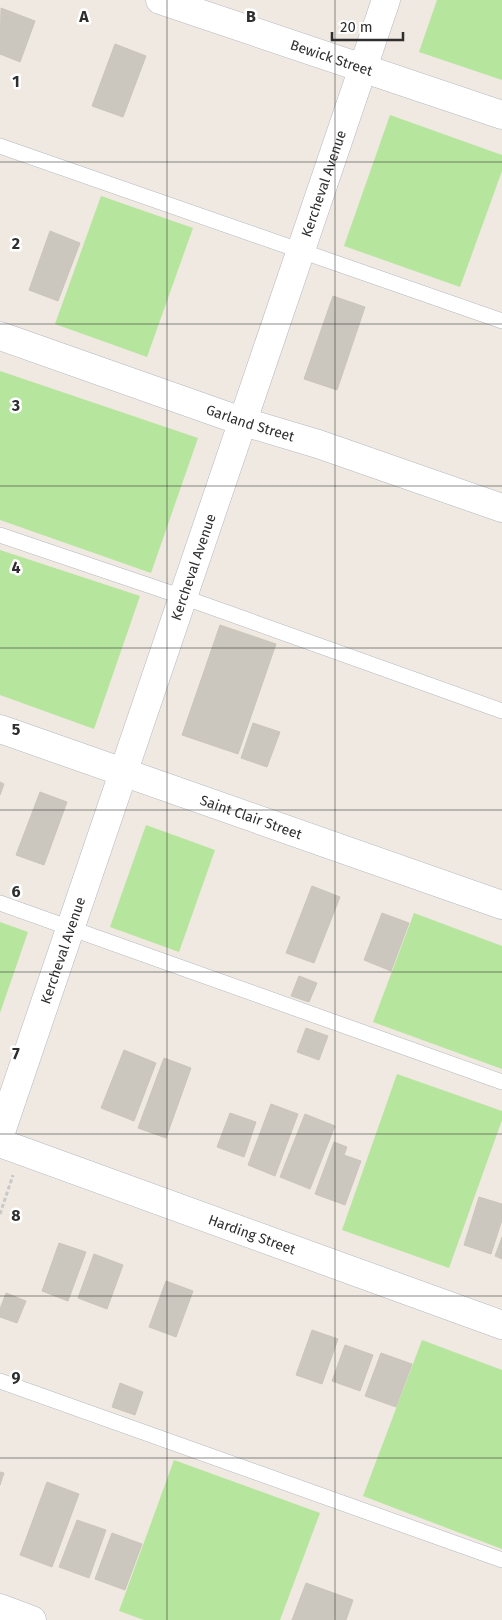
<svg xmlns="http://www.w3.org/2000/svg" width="502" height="1620" font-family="'Fira Sans',sans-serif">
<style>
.green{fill:#b6e59e}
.building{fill:#cbc7bf;stroke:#cbc5ba}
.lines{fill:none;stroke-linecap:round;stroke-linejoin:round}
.lane-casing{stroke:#b4b7c1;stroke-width:16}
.street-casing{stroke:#b4b7c1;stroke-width:29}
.secondary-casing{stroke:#b4b7c1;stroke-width:29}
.path{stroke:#c9c9c9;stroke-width:3;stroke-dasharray:4 2.5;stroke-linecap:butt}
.lane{stroke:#fff;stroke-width:15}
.street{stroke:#fff;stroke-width:28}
.secondary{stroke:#fff;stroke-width:28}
.grid{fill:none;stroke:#2e2e2e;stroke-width:1;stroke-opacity:0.55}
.labels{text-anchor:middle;stroke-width:5;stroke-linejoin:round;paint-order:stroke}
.street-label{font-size:14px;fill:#2e2e2e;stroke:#fff}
.grid-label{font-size:16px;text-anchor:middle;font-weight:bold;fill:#2e2e2e;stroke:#fff;stroke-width:5;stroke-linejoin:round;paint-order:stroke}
</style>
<rect width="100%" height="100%" fill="#efe9e1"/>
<g class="green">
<polygon points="437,0 502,0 502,80 419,52"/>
<polygon points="390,115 502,155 502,171 460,287 344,246"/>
<polygon points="101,196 193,228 147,357 55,324"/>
<polygon points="0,371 198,438 151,573 0,520"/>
<polygon points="0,550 140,596 94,729 0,695"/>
<polygon points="146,825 215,850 179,952 110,927"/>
<polygon points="414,913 502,946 502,1069 373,1022"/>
<polygon points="0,922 28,932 0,1013"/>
<polygon points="397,1074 502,1111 502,1120 449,1268 342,1230"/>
<polygon points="422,1340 502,1370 502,1549 363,1496"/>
<polygon points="174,1460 320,1513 280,1620 144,1620 119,1611"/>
</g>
<g class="building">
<polygon points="1,8 35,21 20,62 0,54"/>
<polygon points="115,44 146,56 123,117 92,106"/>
<polygon points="50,231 80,243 58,301 29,290"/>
<polygon points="333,296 365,307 337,390 304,379"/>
<polygon points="220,625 276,644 238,754 182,735"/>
<polygon points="253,723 280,732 267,767 241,758"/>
<polygon points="0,782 4,784 0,795"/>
<polygon points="40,792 67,802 44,865 16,855"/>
<polygon points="312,886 340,897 314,963 286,953"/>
<polygon points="382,913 409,923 391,971 364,960"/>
<polygon points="299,976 317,983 309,1002 291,996"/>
<polygon points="306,1028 328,1036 319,1060 297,1052"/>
<polygon points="124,1050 156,1063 134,1121 101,1108"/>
<polygon points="164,1058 191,1068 166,1138 138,1128"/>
<polygon points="271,1104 298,1114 275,1176 248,1165"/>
<polygon points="230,1113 256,1122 244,1157 217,1147"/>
<polygon points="305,1114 335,1126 310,1189 280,1177"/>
<polygon points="334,1142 347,1147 344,1155 361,1161 345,1205 315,1194"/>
<polygon points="479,1197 502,1204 502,1220 491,1254 464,1245"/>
<polygon points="502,1237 502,1259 495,1256"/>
<polygon points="59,1243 86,1252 68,1301 42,1291"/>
<polygon points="94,1254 123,1265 107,1309 78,1298"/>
<polygon points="166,1281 193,1291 176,1337 149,1327"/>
<polygon points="6,1293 26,1301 17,1323 0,1317 0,1309"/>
<polygon points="312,1330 338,1339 322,1384 296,1375"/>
<polygon points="345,1345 373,1355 360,1391 332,1381"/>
<polygon points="381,1353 412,1364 396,1407 365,1396"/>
<polygon points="120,1383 143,1392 135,1415 112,1407"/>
<polygon points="0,1472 4,1473 0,1485"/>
<polygon points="47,1482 79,1494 52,1567 20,1555"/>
<polygon points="77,1520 106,1530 89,1578 59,1567"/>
<polygon points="112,1533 142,1544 125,1590 95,1579"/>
<polygon points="306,1583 353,1600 346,1620 292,1620"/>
</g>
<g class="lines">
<g class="lane-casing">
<g id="lane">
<polyline points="0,146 502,321"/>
<polyline points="0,535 183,597 502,711"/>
<polyline points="0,903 502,1082"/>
<polyline points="0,1381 502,1560"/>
</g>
</g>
<g class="street-casing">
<g id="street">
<path id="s1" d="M160 0 502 115"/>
<path id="s2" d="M0 336 244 422 318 444 502 508"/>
<path id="s3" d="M0 729 502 905"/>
<path id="s4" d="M0 1143 502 1325"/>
<polyline points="0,1608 32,1620"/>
</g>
</g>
<g class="secondary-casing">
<g id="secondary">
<path id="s5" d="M0 1135 386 0"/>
</g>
</g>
<polyline class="path" points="0,1214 13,1175"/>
<use href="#lane" class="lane"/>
<use href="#street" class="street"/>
<use href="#secondary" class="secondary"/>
</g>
<path class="grid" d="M167 0V1620M335 0V1620M0 162H502M0 324H502M0 486H502M0 648H502M0 810H502M0 972H502M0 1134H502M0 1296H502M0 1458H502"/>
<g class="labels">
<g class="street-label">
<text dy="5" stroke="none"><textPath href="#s1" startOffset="181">Bewick Street</textPath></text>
<text dy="5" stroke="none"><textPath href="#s5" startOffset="1005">Kercheval Avenue</textPath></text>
<text dy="5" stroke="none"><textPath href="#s2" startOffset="265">Garland Street</textPath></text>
<text dy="5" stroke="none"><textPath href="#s5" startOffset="600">Kercheval Avenue</textPath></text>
<text dy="5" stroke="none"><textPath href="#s3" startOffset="266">Saint Clair Street</textPath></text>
<text dy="5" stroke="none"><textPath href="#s5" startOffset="195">Kercheval Avenue</textPath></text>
<text dy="5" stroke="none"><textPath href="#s4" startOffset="268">Harding Street</textPath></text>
</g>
</g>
<g class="grid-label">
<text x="84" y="22">A</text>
<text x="251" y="22">B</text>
<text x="16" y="87">1</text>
<text x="16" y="249">2</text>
<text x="16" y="411">3</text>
<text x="16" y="573">4</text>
<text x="16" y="735">5</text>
<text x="16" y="897">6</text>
<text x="16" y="1059">7</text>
<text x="16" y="1221">8</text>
<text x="16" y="1383">9</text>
</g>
<path d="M332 32v8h71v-8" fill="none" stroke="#2e2e2e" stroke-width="2.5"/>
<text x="340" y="32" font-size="15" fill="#2e2e2e" stroke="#ffffff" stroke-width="4" paint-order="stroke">20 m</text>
</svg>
